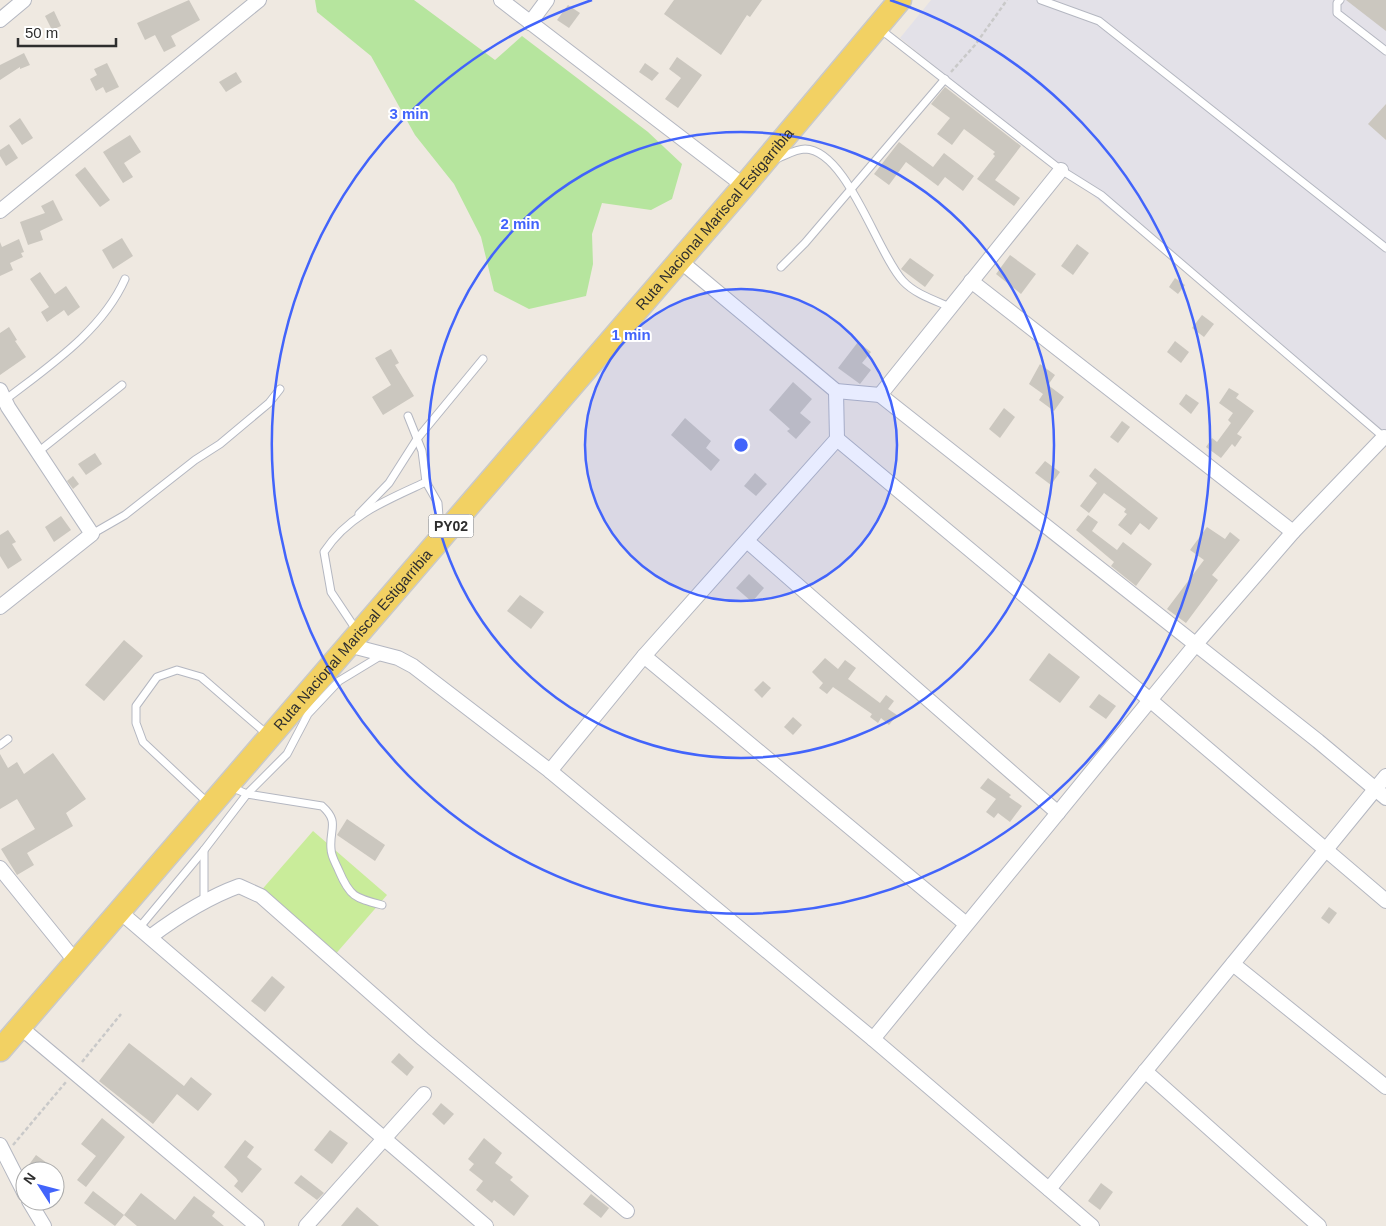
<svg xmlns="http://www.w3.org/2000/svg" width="1386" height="1226" font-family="Helvetica,sans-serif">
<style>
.industrial{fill:#e3e1e8}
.green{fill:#b6e59e}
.pitch{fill:#c9ec9a}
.building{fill:#cbc7bf}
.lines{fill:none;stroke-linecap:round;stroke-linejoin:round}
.lane-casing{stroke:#b4b7c1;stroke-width:9}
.street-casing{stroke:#b4b7c1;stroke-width:16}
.primary-casing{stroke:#c9c9c9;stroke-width:25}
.path{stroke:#c9c9c9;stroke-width:2.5;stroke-dasharray:4 2.5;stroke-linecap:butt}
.lane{stroke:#fff;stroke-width:7}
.street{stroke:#fff;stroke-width:14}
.primary{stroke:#f2d163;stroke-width:22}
.ring{fill:none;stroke:#4264fb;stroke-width:2.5}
.labels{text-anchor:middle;stroke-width:4;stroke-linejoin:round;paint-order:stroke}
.shield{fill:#fff;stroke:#6d6d6d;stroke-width:1}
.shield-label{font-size:14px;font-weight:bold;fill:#2e2e2e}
.street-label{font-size:15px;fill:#2e2e2e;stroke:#fff}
.centre{fill:#4264fb;stroke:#fff;stroke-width:2.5}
.ring-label{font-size:15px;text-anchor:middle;font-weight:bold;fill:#4264fb;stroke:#fff;stroke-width:4;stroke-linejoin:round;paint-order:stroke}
</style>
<rect width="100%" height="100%" fill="#efe9e1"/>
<polygon class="industrial" points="931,0 1386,0 1386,435 900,38"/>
<polygon class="green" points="315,0 414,0 495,60 522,36 648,132 682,164 672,199 651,210 602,203 592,234 593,264 586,296 529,309 494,291 481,237 454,184 415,135 371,56 317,12"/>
<polygon class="pitch" points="313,831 387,895 333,957 259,893"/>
<g class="building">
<polygon points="189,0 200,20 171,36 176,46 164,52 155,35 145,40 137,23"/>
<polygon points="674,0 762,0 750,17 747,15 721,55 664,14"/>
<polygon points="1346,0 1386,0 1386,31"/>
<polygon points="568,5 580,13 569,28 557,20"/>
<polygon points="54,11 61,26 52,30 45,16"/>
<polygon points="24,53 30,65 20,69 20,67 0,80 0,65"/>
<polygon points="677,57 702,75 678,108 665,99 681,78 669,69"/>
<polygon points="107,63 119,87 106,93 103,87 96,91 90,79 97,75 94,69"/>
<polygon points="645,63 659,73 652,81 639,72"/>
<polygon points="236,72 242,82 226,92 219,82"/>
<polygon points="945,87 1021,146 995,180 1020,198 1014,206 977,179 995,156 993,154 995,152 964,129 952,145 937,134 950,118 931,104"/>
<polygon points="1386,104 1386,140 1368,124"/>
<polygon points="20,118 33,138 22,145 9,126"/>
<polygon points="130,135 141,152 124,163 133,177 123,183 103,152"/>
<polygon points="899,142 933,167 944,153 974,176 963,191 945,177 938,186 906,162 889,185 874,174"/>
<polygon points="9,144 18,158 6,166 0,156 0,150"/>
<polygon points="85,167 110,200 100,207 75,175"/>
<polygon points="53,200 63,220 40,231 43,240 28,245 20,222 45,213 41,206"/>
<polygon points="122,238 133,256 113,269 102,250"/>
<polygon points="19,239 24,252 21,253 23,257 10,263 13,270 0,276 0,242 2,247"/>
<polygon points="1077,244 1089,253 1073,275 1061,266"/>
<polygon points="1010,255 1036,274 1021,294 996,274"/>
<polygon points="910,258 934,275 925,287 901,269"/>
<polygon points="40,272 55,294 66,286 80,307 68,316 64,310 47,322 41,312 49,307 30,279"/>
<polygon points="1175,278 1185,285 1178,294 1169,287"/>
<polygon points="1202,315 1214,324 1204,337 1192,328"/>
<polygon points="9,327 17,340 15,341 26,357 0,375 0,333"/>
<polygon points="1175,341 1189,352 1181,363 1167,352"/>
<polygon points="858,342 871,352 862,363 871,370 860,384 838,368"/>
<polygon points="391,349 399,363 395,365 414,396 383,415 372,397 391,385 375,358"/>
<polygon points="1040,364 1055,375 1048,385 1064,397 1054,411 1039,400 1043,394 1029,384"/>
<polygon points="793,382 812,399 800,413 811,422 796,439 787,431 790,429 769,410"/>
<polygon points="1229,388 1239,394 1236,398 1254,411 1237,434 1242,437 1235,447 1232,444 1221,458 1206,447 1212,438 1217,442 1231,423 1228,420 1233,413 1219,403"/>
<polygon points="1186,394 1199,403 1191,414 1179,404"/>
<polygon points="1004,408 1015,417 1000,438 989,429"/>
<polygon points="685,418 711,441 706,448 720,460 711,471 671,435"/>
<polygon points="1122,421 1130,427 1118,443 1110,437"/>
<polygon points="95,453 102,464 86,475 78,464"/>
<polygon points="1045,461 1060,472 1051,485 1035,473"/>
<polygon points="1095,468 1158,518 1149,530 1140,523 1131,535 1118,525 1127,514 1124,512 1126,509 1104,493 1089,513 1080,506 1097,483 1089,476"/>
<polygon points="755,473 767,484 756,496 744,486"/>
<polygon points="73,476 79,484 73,489 67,481"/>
<polygon points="1088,515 1098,522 1092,531 1117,550 1123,542 1152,564 1136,586 1111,566 1114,562 1076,530"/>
<polygon points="61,516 71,530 54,542 45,527"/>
<polygon points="1207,527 1225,539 1230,532 1240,540 1212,575 1218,580 1186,623 1167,609 1204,560 1190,550"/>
<polygon points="8,530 16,542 12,544 22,560 8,569 0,556 0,535"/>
<polygon points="749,574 764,588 752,602 736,588"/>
<polygon points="520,595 544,612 531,629 507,611"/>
<polygon points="124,640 143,656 104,701 85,685"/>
<polygon points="1049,653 1080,677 1060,703 1029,680"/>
<polygon points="825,658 838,669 845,660 856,668 848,679 880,703 886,695 894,701 888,709 897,715 889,725 881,718 878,723 870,717 872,714 833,687 827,694 819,688 823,683 812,672"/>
<polygon points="763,681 771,688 762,698 754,690"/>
<polygon points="1099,694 1116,706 1106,719 1089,707"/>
<polygon points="793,717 802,725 793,735 784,727"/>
<polygon points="53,753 86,799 66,813 73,826 27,853 34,865 17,875 1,849 35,829 17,799 0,809 0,754 8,768 17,762 24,774"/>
<polygon points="988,778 1011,795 1009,797 1022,806 1010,822 998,813 994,818 986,812 996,799 980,788"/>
<polygon points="347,819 385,845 375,861 337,835"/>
<polygon points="1329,907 1337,913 1329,924 1321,918"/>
<polygon points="272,976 285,987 265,1012 251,1001"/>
<polygon points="129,1043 184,1086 191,1077 212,1094 198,1111 177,1094 153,1124 99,1081"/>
<polygon points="399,1053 414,1067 407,1076 391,1062"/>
<polygon points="441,1103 454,1114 444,1125 432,1114"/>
<polygon points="102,1118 125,1137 86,1187 77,1180 96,1156 81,1144"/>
<polygon points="330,1130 348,1143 332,1164 314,1150"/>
<polygon points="484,1138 502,1153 495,1163 513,1177 510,1180 529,1196 514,1216 494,1200 492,1203 476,1190 483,1181 469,1170 474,1164 468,1159"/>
<polygon points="245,1140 254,1147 247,1157 262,1169 242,1193 234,1186 238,1181 236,1178 224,1167"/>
<polygon points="36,1155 47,1163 42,1171 35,1171 28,1166"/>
<polygon points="301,1175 324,1193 317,1200 294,1183"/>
<polygon points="1101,1183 1113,1192 1100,1210 1088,1201"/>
<polygon points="93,1191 124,1215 115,1226 84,1203"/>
<polygon points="141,1193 175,1220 194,1196 215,1212 212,1216 224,1226 137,1226 124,1215"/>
<polygon points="591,1194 609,1208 601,1218 583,1204"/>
<polygon points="357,1207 379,1226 341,1226"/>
</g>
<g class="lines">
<g class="lane-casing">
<g id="lane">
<polyline points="1041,0 1099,21 1386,248"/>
<polyline points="1340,0 1337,3 1337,13 1386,51"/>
<polyline points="880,29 1061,170 1101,195 1386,439"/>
<path d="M776 159C784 156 796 149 805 149 847 150 877 253 903 281 915 294 934 300 950 307"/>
<polyline points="781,267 805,243 945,79"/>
<path d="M5 400C49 366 102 331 125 279"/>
<polyline points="408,416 422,451 426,482 438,503 440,530"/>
<polyline points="38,452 122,385"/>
<polyline points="359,514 389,483 417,439 483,359"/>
<polyline points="92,534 125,515 195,460 220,444 269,403 280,389"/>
<path d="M357 631 331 592 324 552C348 515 387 500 426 482"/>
<polyline points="0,745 8,739"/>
<path d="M231 787 247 794 322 806C340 822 329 829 331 849 331 856 336 864 339 871 350 897 355 898 382 905"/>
<polyline points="208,803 143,742 136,723 136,706 157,677 177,670 201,677 268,735"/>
<polyline points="204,900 204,850"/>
<polyline points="139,928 204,850 247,794 287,754 308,714 339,681 382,655"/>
</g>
</g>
<g class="street-casing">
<g id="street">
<polyline points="501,0 744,186"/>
<polyline points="0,20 24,0"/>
<polyline points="530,23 547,0"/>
<polyline points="0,211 259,0"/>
<polyline points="679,260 836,391 880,395 1061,170"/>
<polyline points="971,281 1293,532"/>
<polyline points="0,390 8,407 92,534 0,607"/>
<polyline points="880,395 1318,741 1386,798"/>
<polyline points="837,439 1150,700 1386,901"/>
<polyline points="747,541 1058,813"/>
<polyline points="348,645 398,658 413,666 550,771 873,1039 1092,1226"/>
<polyline points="644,656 966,924"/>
<polyline points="550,771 644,656 837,439 836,391"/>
<polyline points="0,868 76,962"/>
<polyline points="119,911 486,1226"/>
<path d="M150 937C178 916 206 898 239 886L261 896 423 1039 627 1211"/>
<polyline points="1233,964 1386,1087"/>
<polyline points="20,1027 257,1226"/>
<polyline points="873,1039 1196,644 1293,532 1384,437"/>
<polyline points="1145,1071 1319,1226"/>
<polyline points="0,1145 25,1194"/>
<polyline points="1049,1189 1386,776"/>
<polyline points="29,1201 44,1226"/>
<polyline points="306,1226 424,1094"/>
</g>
</g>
<g class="primary-casing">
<g id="primary">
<path id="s1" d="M0 1050 744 186 900 0"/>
</g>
</g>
<g class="path">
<polyline points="951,72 975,45 1007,0"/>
<polyline points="82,1062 121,1014"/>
<polyline points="13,1145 66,1082"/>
</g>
<use href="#lane" class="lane"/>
<use href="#street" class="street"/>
<use href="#primary" class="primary"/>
</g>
<circle cx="741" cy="445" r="156" fill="#4264fb" fill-opacity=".12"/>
<g class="ring">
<circle cx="741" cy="445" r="156"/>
<circle cx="741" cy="445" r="313"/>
<path d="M890 0A469 469 0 1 1 592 0"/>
</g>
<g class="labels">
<rect class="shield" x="428.5" y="514.5" width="45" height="23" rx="4"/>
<g class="shield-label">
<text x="451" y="531">PY02</text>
</g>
<g class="street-label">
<text dy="5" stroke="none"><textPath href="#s1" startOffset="1096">Ruta Nacional Mariscal Estigarribia</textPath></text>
<text dy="5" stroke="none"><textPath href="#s1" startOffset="541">Ruta Nacional Mariscal Estigarribia</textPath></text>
</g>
</g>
<circle cx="741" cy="445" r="8" class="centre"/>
<g class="ring-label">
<text x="409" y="119">3 min</text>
<text x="520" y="229">2 min</text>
<text x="631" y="340">1 min</text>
</g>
<g transform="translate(40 1186) rotate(306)"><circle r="24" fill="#ffffff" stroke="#ababab"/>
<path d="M0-4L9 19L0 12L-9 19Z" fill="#4264fb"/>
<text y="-8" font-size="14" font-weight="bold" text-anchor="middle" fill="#2e2e2e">N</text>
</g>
<path d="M18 38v8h98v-8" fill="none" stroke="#2e2e2e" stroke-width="2.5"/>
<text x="25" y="38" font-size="15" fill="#2e2e2e" stroke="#ffffff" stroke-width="4" paint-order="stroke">50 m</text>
</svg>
